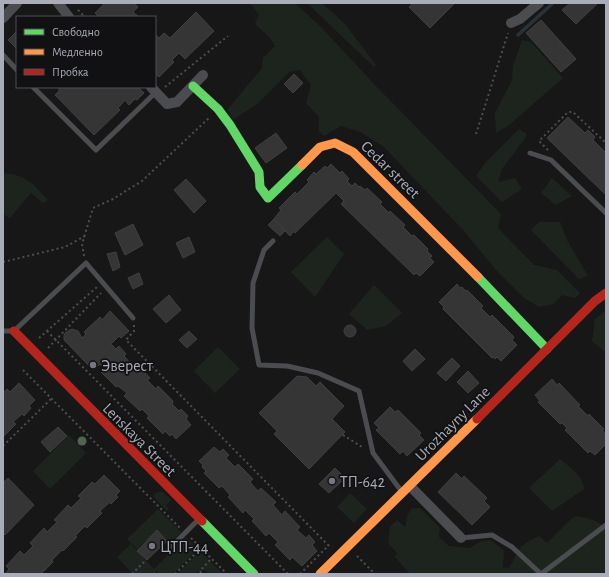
<svg xmlns="http://www.w3.org/2000/svg" width="609" height="577" font-family="'Alegreya Sans',sans-serif">
<style>
.green{fill:#1d241e}
.lines{fill:none;stroke-linecap:round;stroke-linejoin:round}
.stream{stroke:#2a3239;stroke-width:3.5}
.building{fill:#353536;stroke:#3f4043}
.path{stroke:#4d4e52;stroke-width:2;stroke-dasharray:2 3;stroke-linecap:butt}
.lane{stroke:#4b4c50;stroke-width:5}
.street{stroke:#4b4c50;stroke-width:10}
.fast{stroke:#63d668;stroke-width:9}
.slow{stroke:#ff974d;stroke-width:9}
.jam{stroke:#b3261e;stroke-width:9}
.tree{fill:#506451}
.poi-dot{fill:#757880;stroke:#111113;stroke-width:1.5}
.labels{text-anchor:middle;stroke-width:3.5;stroke-linejoin:round;paint-order:stroke}
.street-label{font-size:16px;fill:#a8adb8;stroke:#111113}
.poi-label{font-size:16px;fill:#a8adb8;stroke:#111113;text-anchor:start}
</style>
<rect width="100%" height="100%" fill="#171717"/>
<g class="green">
<polygon points="250,3 295,3 322,28 375,85 501,214 498,228 534,265 557,270 580,293 575,298 562,295 553,304 539,307 523,297 495,269 464,231 384,147 360,132 341,126 324,136 319,131 319,117 306,103 311,85 300,70 289,72 257,104 233,120 227,110 262,68 263,58 275,46 270,38 255,24 259,15"/>
<polygon points="307,3 322,3 345,24 376,65 374,67"/>
<polygon points="522,40 531,42 563,78 508,126 496,133 495,113 512,80 513,66"/>
<polygon points="519,129 527,134 524,140 502,169 498,182 515,178 522,189 502,202 476,176 486,162"/>
<path d="M3 173C28 176 31 182 48 200L43 203 31 193 10 218 3 214Z"/>
<polygon points="552,178 572,196 556,205 541,193"/>
<polygon points="539,222 560,222 568,242 588,276 579,279 531,230"/>
<polygon points="327,237 344,254 315,297 291,272"/>
<polygon points="374,285 402,313 386,326 367,330 349,314"/>
<polygon points="606,310 606,353 592,341 595,319"/>
<polygon points="218,347 240,369 215,393 194,371"/>
<polygon points="69,435 86,453 50,489 33,471"/>
<path d="M560 459C568 466 584 476 584 489L552 511 529 488Z"/>
<polygon points="157,492 163,492 171,500 166,505 169,509 167,511 153,496"/>
<polygon points="350,493 367,509 354,523 337,507"/>
<path d="M412 508H420L440 528 439 537 449 546 470 548 481 541 491 540 504 551 503 567 509 568C513 562 516 554 520 548 524 543 533 539 539 536L547 543 570 520 576 516C588 518 597 520 606 528V574H410L394 556 398 554 388 543 390 527 397 520 405 527 408 514Z"/>
<polygon points="158,509 181,532 170,543 157,530 137,549 127,539"/>
<polygon points="186,537 198,549 173,574 156,574 158,572 156,571 153,574 133,574 117,557 131,544 154,569"/>
<polygon points="200,551 223,574 209,574 203,569 200,572 198,571 195,574 177,574"/>
</g>
<g class="lines">
<polyline class="stream" points="518,35 553,3"/>
</g>
<g class="building">
<polygon points="105,3 134,3 138,7 133,12 139,17 99,17 95,13"/>
<polygon points="413,3 455,3 430,28 409,7"/>
<polygon points="570,3 598,3 576,24 562,10"/>
<polygon points="196,12 214,31 185,59 179,53 172,60 174,62 159,77 155,74 155,34 159,38 164,33 170,38"/>
<polygon points="541,20 576,59 561,72 526,33"/>
<polygon points="17,31 17,49 8,40"/>
<polygon points="294,74 303,83 293,93 284,84"/>
<polygon points="59,87 138,87 144,93 137,100 135,99 129,105 125,100 118,108 120,110 94,135 55,95 59,91"/>
<polygon points="568,117 585,133 588,130 595,137 593,140 606,153 606,195 547,138"/>
<polygon points="276,133 287,148 266,163 255,148"/>
<polygon points="331,164 340,173 342,171 349,179 347,181 352,186 355,183 359,187 360,186 365,190 367,188 382,202 380,204 389,213 390,211 405,225 403,227 412,236 414,235 428,249 427,251 432,256 430,258 434,262 420,276 416,273 414,275 341,204 344,201 336,193 295,233 294,231 290,236 274,219 281,210 279,208 295,192 297,194 309,182 307,180 314,172 316,174 325,166 327,168"/>
<polygon points="186,179 206,201 194,213 174,190"/>
<polygon points="274,219 285,231 280,236 268,225"/>
<polygon points="133,224 143,245 125,255 115,233"/>
<polygon points="189,237 195,252 183,258 176,243"/>
<polygon points="116,252 120,267 113,271 107,254"/>
<polygon points="139,273 143,284 133,289 128,278"/>
<polygon points="457,284 460,288 462,287 466,291 467,290 483,306 481,308 490,317 492,315 514,337 512,340 517,345 501,361 497,357 495,359 494,357 492,358 443,309 444,307 439,302"/>
<polygon points="169,295 181,310 166,323 153,309"/>
<polygon points="110,311 129,331 121,338 119,336 111,344 116,349 119,346 126,354 124,356 132,365 135,362 150,378 147,380 156,389 158,386 173,401 172,404 179,411 181,409 188,416 186,419 191,425 176,439 172,434 170,436 165,431 163,434 147,418 149,416 142,409 140,411 124,396 127,393 118,386 116,387 101,372 105,369 100,364 93,370 64,340 64,335 66,332 72,329 78,331 82,338 86,334 84,332 100,317 102,320"/>
<circle cx="350" cy="331" r="6"/>
<polygon points="189,331 197,339 187,348 179,340"/>
<polygon points="415,349 425,359 412,371 403,361"/>
<polygon points="452,358 460,366 446,381 437,373"/>
<polygon points="468,371 479,383 468,393 457,382"/>
<polygon points="297,376 307,377 316,386 320,382 344,406 332,419 345,432 309,469 274,434 277,431 259,413"/>
<polygon points="552,379 557,385 559,383 580,405 578,406 588,416 589,414 604,429 602,430 606,434 606,444 595,455 590,451 588,453 565,430 567,428 562,423 560,424 538,402 540,401 535,395"/>
<polygon points="19,383 35,400 29,406 31,408 24,416 22,414 13,422 16,424 3,437 3,393 7,389 10,392"/>
<polygon points="390,407 395,412 398,410 421,433 419,435 424,440 407,456 403,451 400,454 376,430 379,428 374,423"/>
<polygon points="58,427 67,436 50,452 41,442"/>
<polygon points="214,447 220,452 223,449 229,455 226,458 235,467 238,464 253,479 250,482 258,491 261,488 276,502 273,505 282,515 285,511 300,527 297,530 306,538 309,535 315,542 312,545 317,551 302,566 292,557 290,560 275,545 278,542 269,533 266,536 252,521 254,519 245,510 243,513 228,497 230,495 222,486 219,488 204,473 206,471 202,467 203,465 199,461"/>
<polygon points="335,468 345,478 329,493 319,484"/>
<polygon points="456,473 462,479 464,476 487,498 484,501 490,507 472,525 438,492"/>
<polygon points="104,475 120,491 116,495 118,497 111,504 110,502 100,511 102,513 87,528 85,526 75,536 77,537 63,551 62,550 52,560 53,562 41,574 5,574 9,569 6,566 20,551 24,555 33,546 30,543 44,528 47,532 57,522 54,520 68,505 71,508 81,498 78,496 92,482 95,484"/>
<polygon points="8,478 34,505 5,535 3,533 3,483"/>
<polygon points="157,530 167,541 147,560 137,551"/>
</g>
<g class="lines">
<g class="path">
<polyline points="78,10 85,17"/>
<polyline points="165,87 228,36"/>
<polyline points="476,134 508,33"/>
<polyline points="548,150 539,141 568,112 573,112 606,143"/>
<polyline points="84,256 82,244 93,208 113,199 142,181 210,117"/>
<polyline points="3,262 65,247 85,236"/>
<polyline points="134,325 134,331 126,340 330,547"/>
<polyline points="47,331 288,574"/>
<polyline points="39,338 97,287"/>
<polyline points="48,348 101,293"/>
<polyline points="23,370 180,528"/>
<polyline points="343,435 362,447"/>
<polyline points="3,446 52,398"/>
<polyline points="191,538 227,574"/>
<polyline points="357,556 375,574"/>
<polyline points="201,573 200,571 211,559"/>
<polyline points="132,574 145,561"/>
<polyline points="154,574 155,573"/>
<polyline points="175,574 201,548"/>
<polyline points="300,574 329,545"/>
</g>
<g class="lane">
<polyline points="3,55 17,70"/>
<polyline points="33,87 96,150 156,92"/>
<polyline points="530,153 551,160 606,213"/>
<polyline points="273,241 264,250 253,283 252,328 259,365 287,366 318,373 359,391 373,453 402,492"/>
<polyline points="3,331 14,331 86,263 133,318"/>
<polyline points="461,538 492,535 512,547 541,574 606,525"/>
<polyline points="172,546 198,520"/>
</g>
<g class="street">
<polyline points="58,3 69,17"/>
<polyline points="3,18 17,3"/>
<polyline points="511,23 520,19 539,3"/>
<polyline points="151,87 167,104 177,102 203,75"/>
<polyline points="410,486 461,538"/>
</g>
<g class="fast">
<polyline points="193,86 218,109 230,125 259,172 260,187 268,198 302,165"/>
<polyline points="478,277 547,349"/>
<polyline points="202,521 254,574"/>
</g>
<g class="slow">
<polyline points="302,165 320,147 335,143 353,152 478,277"/>
<polyline points="320,574 477,419"/>
</g>
<g class="jam">
<polyline points="14,331 202,521"/>
<polyline points="477,419 595,301 606,293"/>
</g>
</g>
<circle class="tree" cx="82" cy="441" r="4.5"/>
<g class="poi-dot">
<circle cx="93" cy="365" r="4"/>
<circle cx="332" cy="481" r="4"/>
<circle cx="152" cy="546" r="4"/>
</g>
<g class="labels">
<g class="street-label">
<text transform="translate(391 169) rotate(44)" y="6">Cedar street</text>
<text transform="translate(452 423) rotate(-45)" y="6">Urozhayny Lane</text>
<text transform="translate(140 439) rotate(45)" y="6">Lenskaya Street</text>
</g>
<g class="poi-label">
<text x="101" y="371">Эверест</text>
<text x="340" y="487">ТП-642</text>
<text x="160" y="552">ЦТП-44</text>
</g>
</g>
<rect width="609" height="577" fill="none" stroke="#a8adb8" stroke-width="8"/>
<rect x="16" y="16" width="140" height="72" fill="#111113" stroke="#4d4f55"/>
<rect x="24" y="29" width="20" height="6" fill="#63d668" stroke="#4d4f55"/>
<text x="52" y="36" font-size="12" fill="#a8adb8">Свободно</text>
<rect x="24" y="49" width="20" height="6" fill="#ff974d" stroke="#4d4f55"/>
<text x="52" y="56" font-size="12" fill="#a8adb8">Медленно</text>
<rect x="24" y="69" width="20" height="6" fill="#b3261e" stroke="#4d4f55"/>
<text x="52" y="76" font-size="12" fill="#a8adb8">Пробка</text>
</svg>
